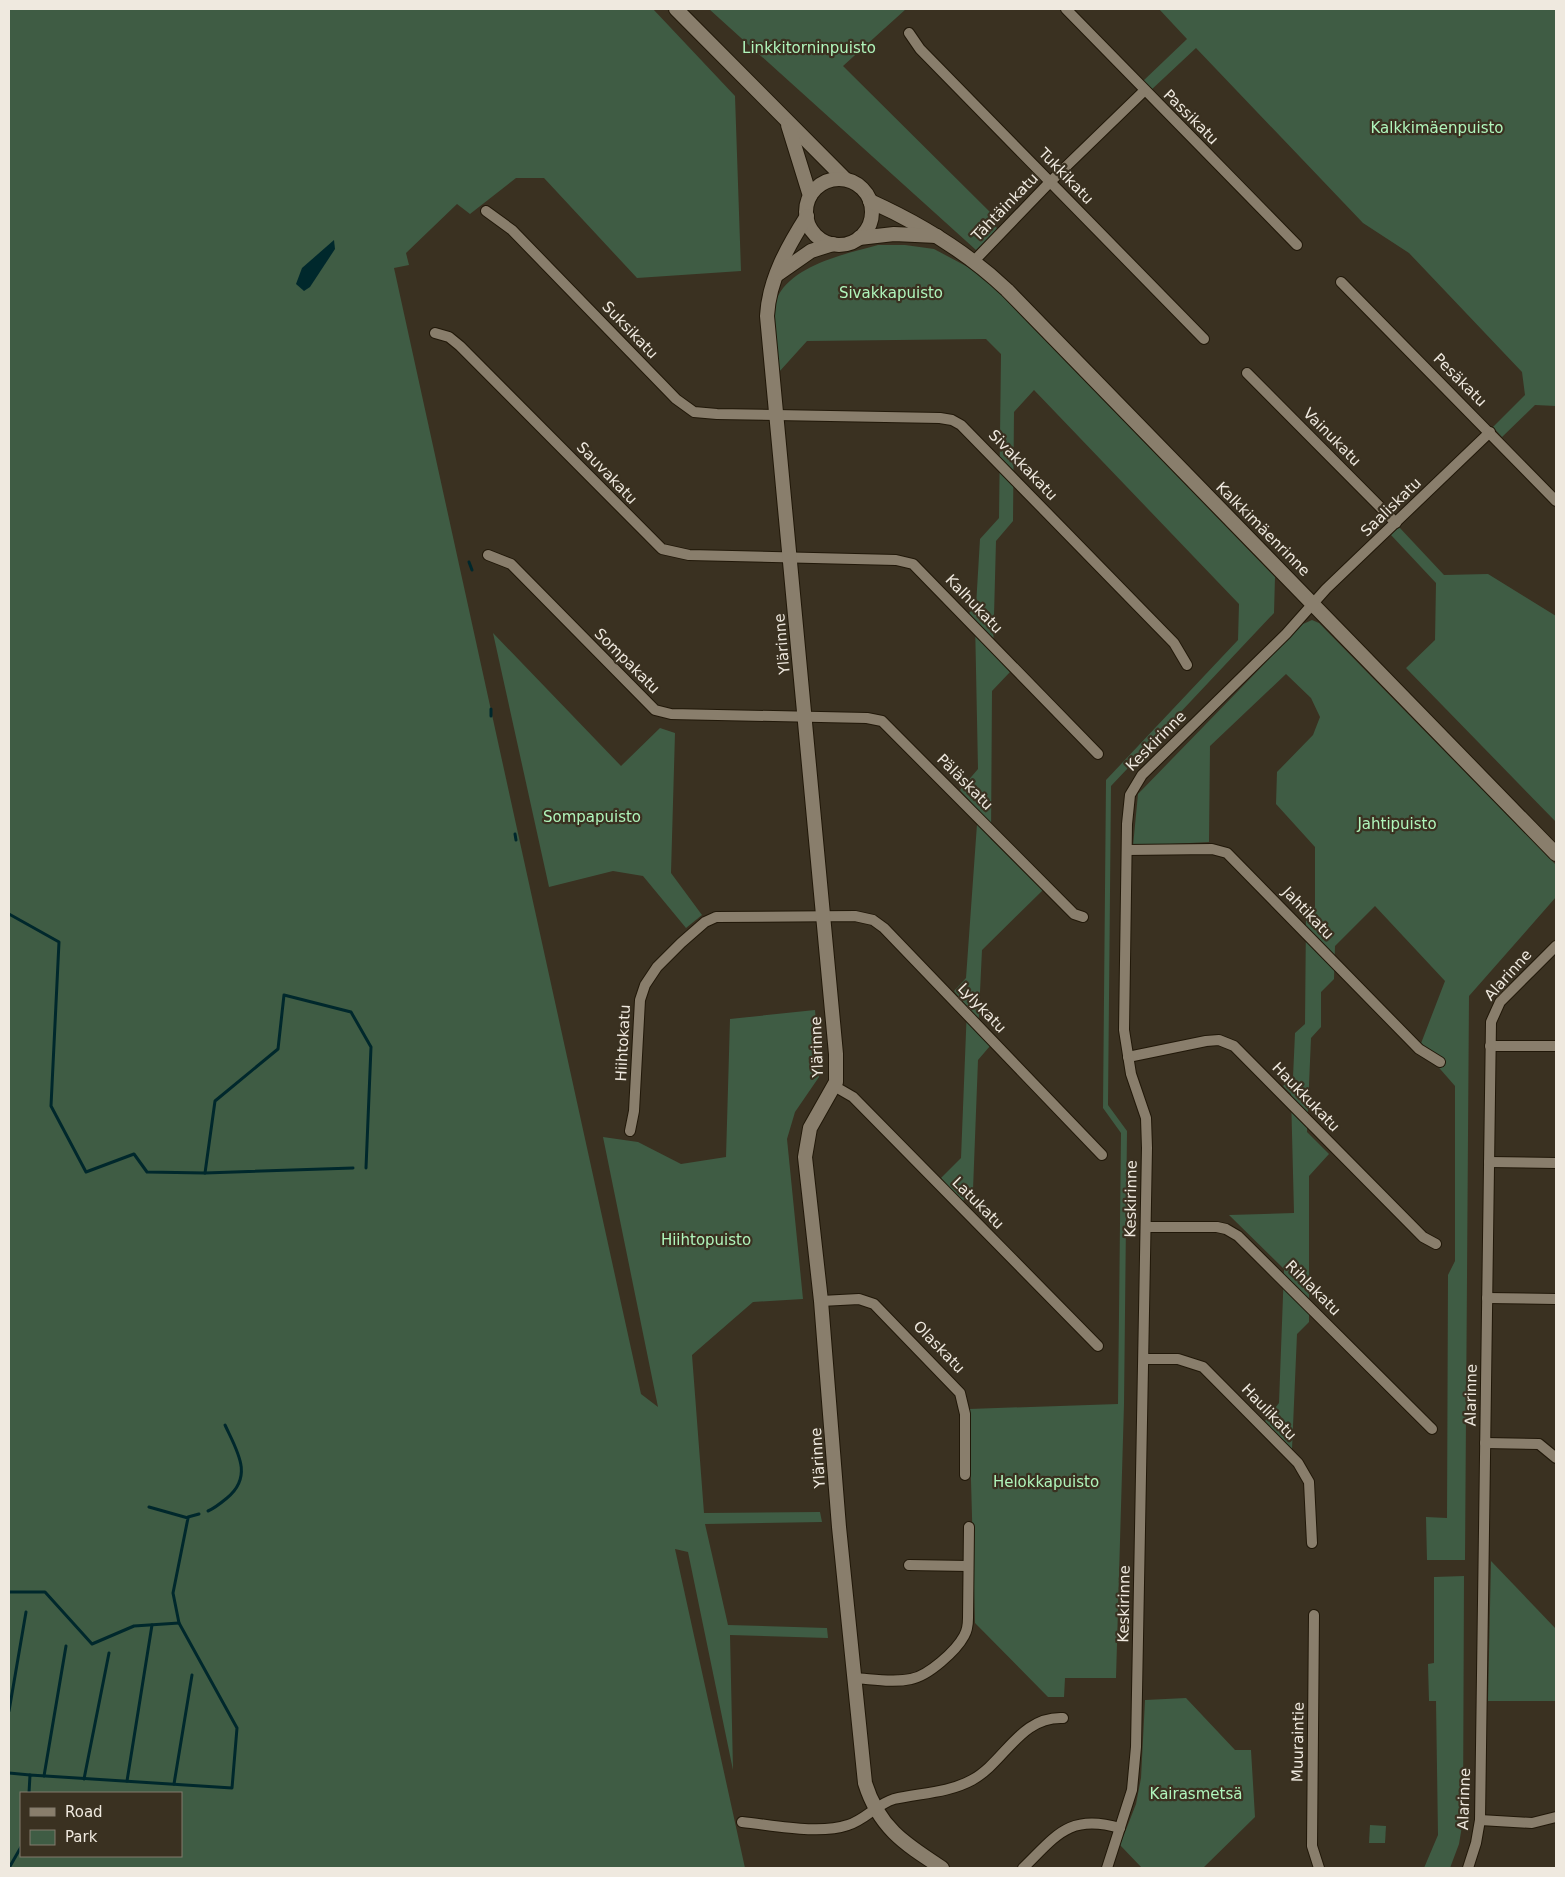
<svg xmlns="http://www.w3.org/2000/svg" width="1565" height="1877" font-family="'DejaVu Sans',sans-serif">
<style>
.green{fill:#3f5c44;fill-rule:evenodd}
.water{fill:#00282c}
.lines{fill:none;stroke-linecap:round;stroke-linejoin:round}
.stream{stroke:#00282c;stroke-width:3}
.street-casing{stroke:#211809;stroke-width:12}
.secondary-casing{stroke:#211809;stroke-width:16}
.street{stroke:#897e6c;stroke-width:10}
.secondary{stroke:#897e6c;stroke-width:14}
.labels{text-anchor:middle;stroke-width:4.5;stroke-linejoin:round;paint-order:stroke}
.park-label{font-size:15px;fill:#b0f5bb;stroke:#3a3121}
.street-label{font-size:15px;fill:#efe9df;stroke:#3a3121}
</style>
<rect width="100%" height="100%" fill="#3a3121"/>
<g class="green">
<path d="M9 9H653L735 96 741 271 637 278 544 178H516L470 214 457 204 406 253 409 265 394 268 641 1394 658 1407 603 1137 638 1142 681 1164 726 1157 730 1019 815 1010 820 1066 819 1077 795 1112 787 1139 803 1299 753 1302 692 1355 704 1513 820 1512 822 1522 705 1524 728 1625 827 1628 828 1638 730 1635 733 1770 688 1552 675 1549 745 1868H9ZM21 1793H181V1856H21Z"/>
<polygon points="709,9 906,9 843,66 994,216 997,230 976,250"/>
<polygon points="1159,9 1556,9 1556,406 1535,405 1502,437 1493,427 1525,395 1522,372 1409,253 1363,223 1196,48 1150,91 1142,82 1187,39"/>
<path d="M878 245H905L934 249 981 274 1275 577 1274 613 1111 786 1108 1105 1127 1131 1124 1404 1116 1678H1065L1064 1697H1048L975 1623 969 1409 1118 1404 1121 1133 1103 1108 1106 780 1238 640 1239 604 1034 390 1014 412 1013 521 996 541 993 653 1010 672 992 691 991 839 1043 890 982 950 978 1034 990 1046 978 1060 973 1190 962 1202 941 1178 961 1158 967 1007 954 991 966 978 978 810 960 790 978 769 975 620 969 613 976 606 980 539 999 518 1001 354 986 339 807 341 779 372C776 350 766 317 778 296 795 264 846 254 878 245Z"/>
<polygon points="1399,527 1444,575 1488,574 1556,616 1556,822 1406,668 1435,640 1436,583 1391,535"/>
<polygon points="1312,620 1319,623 1556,865 1556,897 1469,996 1465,1560 1427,1560 1426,1517 1447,1518 1448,1275 1455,1261 1455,1086 1420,1046 1445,981 1375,906 1335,946 1334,979 1321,992 1321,1027 1311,1038 1307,1132 1329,1154 1309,1176 1309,1322 1297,1334 1292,1449 1265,1421 1279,1403 1284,1269 1229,1215 1294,1213 1291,1094 1283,1086 1293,1077 1295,1033 1305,1024 1306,916 1315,907 1315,847 1276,804 1277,772 1313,735 1320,717 1311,698 1286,674 1210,746 1209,842 1133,846 1138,794 1303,624"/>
<polygon points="493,633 621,766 660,728 675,733 671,873 702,915 686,928 643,876 613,871 549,887"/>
<polygon points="1491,1561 1556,1629 1556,1701 1488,1701"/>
<polygon points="1464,1576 1463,1820 1459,1844 1450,1868 1424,1868 1438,1835 1436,1701 1429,1701 1428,1664 1434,1663 1434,1577"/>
<polygon points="1186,1698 1235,1750 1251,1750 1255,1817 1203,1868 1142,1868 1120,1845 1136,1804 1141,1778 1145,1700"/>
<polygon points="1370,1825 1386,1826 1385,1843 1369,1843"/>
</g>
<polygon class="water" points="334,240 335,249 310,287 304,291 296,284 302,268"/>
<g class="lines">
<g class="stream">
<polyline points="469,562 472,570"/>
<polyline points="491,709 491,716"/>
<polyline points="515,834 516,840"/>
<polyline points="9,914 59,942 51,1106 86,1172 134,1154 147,1172 205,1173 353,1168"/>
<polyline points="205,1173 215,1101 278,1049 284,995 351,1012 371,1047 366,1168"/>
<path d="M208 1511C215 1508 221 1503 227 1498 254 1476 237 1451 225 1425"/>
<polyline points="188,1517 199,1514"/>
<polyline points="9,1592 45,1592 92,1644 134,1626 179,1623"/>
<polyline points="9,1711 26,1612"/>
<polyline points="9,1773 30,1775"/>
<polyline points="44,1776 66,1646"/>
<polyline points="84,1779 109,1653"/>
<polyline points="127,1781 152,1625"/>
<polyline points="174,1784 192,1675"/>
<polyline points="29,1793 30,1775 232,1788 237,1728 179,1623 173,1593 188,1518 149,1507"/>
<polyline points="9,1868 21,1847"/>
</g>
<g class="street-casing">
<g id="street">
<polyline points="1066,9 1297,245"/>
<polyline points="909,33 920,49 1204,339"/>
<polyline points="486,211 512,230 676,399 694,412 717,414 940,418 952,420 961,425 1174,643 1187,665"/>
<polyline points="974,261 1050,182 1144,91"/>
<polyline points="1341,282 1556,501"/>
<polyline points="435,333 449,337 460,346 662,549 689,555 896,560 913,564 1098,754"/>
<polyline points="1247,373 1396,523"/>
<polyline points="488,555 511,564 655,710 671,714 867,718 882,721 1074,914 1083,917"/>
<polyline points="1127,850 1212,849 1227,853 1419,1049 1440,1062"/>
<polyline points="1490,1046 1556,1046"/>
<polyline points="1128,1057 1206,1041 1219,1040 1234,1046 1423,1237 1436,1244"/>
<polyline points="834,1086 853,1097 1098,1346"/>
<polyline points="630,1131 634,1111 640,1000 645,985 657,967 681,943 705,922 716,917 855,916 873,920 884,928 1102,1155"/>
<polyline points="1489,1162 1556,1163"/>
<polyline points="1146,1227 1217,1227 1226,1229 1238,1236 1432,1429"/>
<polyline points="1487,1298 1556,1299"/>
<polyline points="821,1301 859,1299 874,1304 960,1393 965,1414 965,1475"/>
<polyline points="1144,1359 1178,1359 1203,1367 1298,1463 1309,1482 1312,1543"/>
<polyline points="1485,1443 1539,1444 1556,1458"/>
<polyline points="909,1565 968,1566"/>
<polyline points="1314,1615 1312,1846 1319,1868"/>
<path d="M854 1678C872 1679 893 1683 911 1679 928 1676 956 1651 964 1636 967 1631 968 1624 968 1618L969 1527"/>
<polyline points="1480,1820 1532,1823 1556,1817"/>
<path d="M742 1822C773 1825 819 1835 848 1825 865 1820 877 1804 894 1799 920 1793 948 1793 972 1780 1005 1762 1020 1716 1063 1718"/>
<path d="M1023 1868C1056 1836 1069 1813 1120 1828"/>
<polyline points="1107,1868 1132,1790 1136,1747 1147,1148 1146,1118 1131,1074 1124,1030 1127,824 1130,795 1142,775 1286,634 1326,589 1490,432"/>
<polyline points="1468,1868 1476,1843 1480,1820 1491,1022 1500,1002 1556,946"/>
</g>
</g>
<g class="secondary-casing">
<g id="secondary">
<polyline points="676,9 845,179"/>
<polyline points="788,125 810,196"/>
<circle cx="839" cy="212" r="33"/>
<path d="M870 201C921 224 966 251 1007 290L1556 854"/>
<path d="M807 216C788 246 769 279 767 316L836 1054V1082L810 1128 805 1157 821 1301 839 1527 865 1783C879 1828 905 1844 942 1868"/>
<polyline points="859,238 894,234 937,236"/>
<polyline points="778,274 811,251 833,244"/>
</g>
</g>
<use href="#street" class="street"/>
<use href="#secondary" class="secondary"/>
</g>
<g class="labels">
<g class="park-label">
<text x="809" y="53">Linkkitorninpuisto</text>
<text x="1437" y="133">Kalkkimäenpuisto</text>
<text x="891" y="298">Sivakkapuisto</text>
<text x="592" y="822">Sompapuisto</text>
<text x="1397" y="829">Jahtipuisto</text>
<text x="706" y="1245">Hiihtopuisto</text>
<text x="1046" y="1487">Helokkapuisto</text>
<text x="1196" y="1799">Kairasmetsä</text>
</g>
<g class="street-label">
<text transform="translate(1191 117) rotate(45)" y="5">Passikatu</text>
<text transform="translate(1066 176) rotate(46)" y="5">Tukkikatu</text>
<text transform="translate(1005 207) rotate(-46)" y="5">Tähtäinkatu</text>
<text transform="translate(630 330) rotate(46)" y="5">Suksikatu</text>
<text transform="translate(1460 380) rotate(45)" y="5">Pesäkatu</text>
<text transform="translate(1332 437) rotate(45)" y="5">Vainukatu</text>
<text transform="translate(1023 465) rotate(46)" y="5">Sivakkakatu</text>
<text transform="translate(607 473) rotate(46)" y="5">Sauvakatu</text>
<text transform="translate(1391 507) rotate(-44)" y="5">Saaliskatu</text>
<text transform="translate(1263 529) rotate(45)" y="5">Kalkkimäenrinne</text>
<text transform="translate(974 604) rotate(46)" y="5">Kalhukatu</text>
<text transform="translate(782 644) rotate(-95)" y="5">Ylärinne</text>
<text transform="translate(627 661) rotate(45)" y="5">Sompakatu</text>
<text transform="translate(1156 741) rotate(-45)" y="5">Keskirinne</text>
<text transform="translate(965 782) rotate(45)" y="5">Päläskatu</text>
<text transform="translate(1308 913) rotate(46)" y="5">Jahtikatu</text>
<text transform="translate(1508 975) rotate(-48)" y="5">Alarinne</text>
<text transform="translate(982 1008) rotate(46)" y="5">Lylykatu</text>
<text transform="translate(623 1043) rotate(-87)" y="5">Hiihtokatu</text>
<text transform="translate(817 1047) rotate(-92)" y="5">Ylärinne</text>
<text transform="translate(1306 1097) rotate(46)" y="5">Haukkukatu</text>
<text transform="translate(1131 1199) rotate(-89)" y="5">Keskirinne</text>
<text transform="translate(978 1203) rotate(45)" y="5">Latukatu</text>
<text transform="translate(1313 1288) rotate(45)" y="5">Rihlakatu</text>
<text transform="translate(939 1347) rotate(46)" y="5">Olaskatu</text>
<text transform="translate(1471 1395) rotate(-89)" y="5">Alarinne</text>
<text transform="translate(1269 1412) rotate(46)" y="5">Haulikatu</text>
<text transform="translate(818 1458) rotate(-94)" y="5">Ylärinne</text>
<text transform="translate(1124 1604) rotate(-89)" y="5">Keskirinne</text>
<text transform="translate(1298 1742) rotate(-89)" y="5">Muuraintie</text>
<text transform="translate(1464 1799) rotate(-88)" y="5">Alarinne</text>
</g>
</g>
<rect width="1565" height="1877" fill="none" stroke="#efe9df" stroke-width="20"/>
<rect x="20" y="1792" width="162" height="65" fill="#3a3121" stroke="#827b6d"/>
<rect x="30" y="1808" width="25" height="8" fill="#897e6c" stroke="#827b6d"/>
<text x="65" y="1817" font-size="15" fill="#efe9df">Road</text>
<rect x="30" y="1830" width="25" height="15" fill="#3f5c44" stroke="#827b6d"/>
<text x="65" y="1842" font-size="15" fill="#efe9df">Park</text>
</svg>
